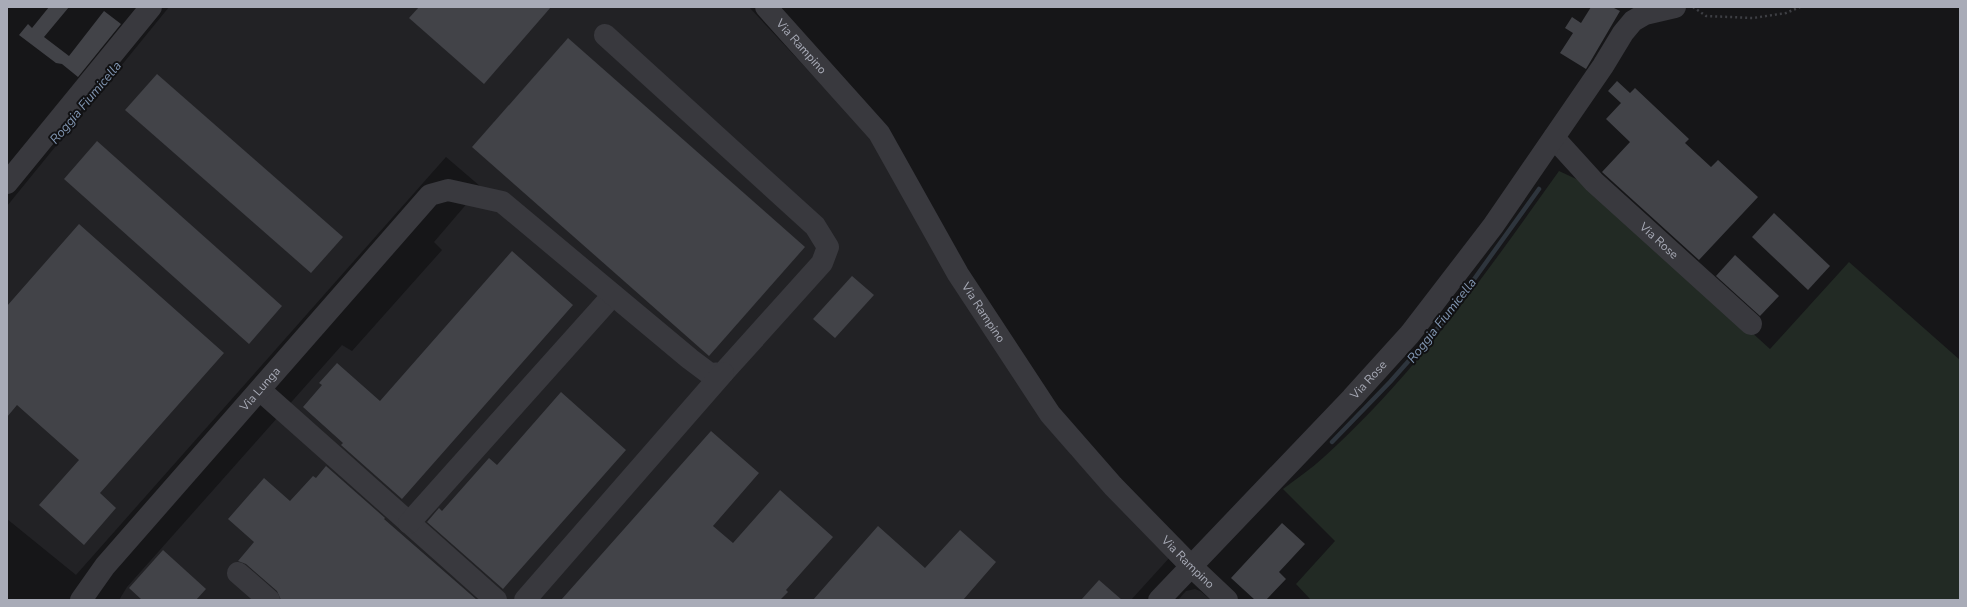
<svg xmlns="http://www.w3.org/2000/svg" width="1967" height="607" font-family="'Nunito Sans',sans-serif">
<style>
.built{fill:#222225}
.green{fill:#222a24}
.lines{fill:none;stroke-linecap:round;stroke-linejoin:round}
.stream{stroke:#2e353d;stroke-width:4.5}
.building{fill:#424348}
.path{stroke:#3d3e43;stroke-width:2.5;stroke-dasharray:2 3;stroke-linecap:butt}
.minor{stroke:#39393e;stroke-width:22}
.labels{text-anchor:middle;stroke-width:4;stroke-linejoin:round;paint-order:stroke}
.street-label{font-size:12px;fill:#a8abb7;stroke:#111113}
.water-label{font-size:13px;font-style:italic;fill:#8095b1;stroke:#111113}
</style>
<rect width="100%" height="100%" fill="#161618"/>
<g class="built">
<polygon points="169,7 749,7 875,142 1072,456 1171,556 1131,600 119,600 127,587 342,345 352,351 442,250 434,242 481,187 446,157 76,575 7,519 7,206"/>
<polygon points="1195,589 1200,591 1211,600 1178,600 1186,591"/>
</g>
<path class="green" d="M1559 171 1587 184 1619 212 1770 349 1849 262 1960 360V600H1311L1296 584 1335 541 1283 489C1296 479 1311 469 1324 457 1417 373 1486 273 1559 171Z"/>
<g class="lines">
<polyline class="stream" points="1332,442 1390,382 1444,321 1539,189"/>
</g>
<g class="building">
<polygon points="49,7 69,7 44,37 69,56 104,11 121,24 78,77 62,64 56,63 19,35 28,24 32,28"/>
<polygon points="419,7 551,7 484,84 409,18"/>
<polygon points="1591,7 1612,7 1620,11 1586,69 1560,53 1573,33 1565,28 1572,17 1581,23"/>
<polygon points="568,38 805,247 709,356 472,147"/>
<polygon points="157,74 343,237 311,273 125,110"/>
<polygon points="1617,81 1630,93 1635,88 1689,139 1685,143 1711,167 1718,160 1758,197 1699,260 1602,172 1630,142 1606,119 1621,103 1608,91"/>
<polygon points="97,141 282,306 249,344 64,179"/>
<polygon points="1774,213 1830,266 1808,290 1752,237"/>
<polygon points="79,224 224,353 100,493 116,508 84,545 39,505 79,460 17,405 7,417 7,306"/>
<polygon points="512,251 573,305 402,499 341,445 343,443 303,407 322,385 319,383 337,363 380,401"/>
<polygon points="1735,255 1779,296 1760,316 1716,276"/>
<polygon points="852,276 874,295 835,338 813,319"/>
<polygon points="561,392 626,450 503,589 427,522 439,508 442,511 489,458 497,465"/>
<polygon points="711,431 759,473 713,526 733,543 780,490 833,537 786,590 788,592 780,600 561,600"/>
<polygon points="326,466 385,518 384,519 477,600 281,600 277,591 246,564 238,561 254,542 228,519 264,478 290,501 313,476 316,478"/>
<polygon points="1282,523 1305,544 1279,572 1286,579 1266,600 1255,600 1231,578"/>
<polygon points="878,526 925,568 960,530 996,562 963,600 813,600"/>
<polygon points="163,550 206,589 196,600 142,600 129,588"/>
<polygon points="1099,580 1122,600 1081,600"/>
</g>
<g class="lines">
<polyline class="path" points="1693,7 1706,16 1753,18 1786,13 1800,7"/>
<g class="minor">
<path id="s1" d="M766 7 879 133 958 274 1050 414 1113 486 1191 566 1227 600"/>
<path id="s2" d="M1554 138 1594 182 1751 324"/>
<polyline points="7,183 151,7"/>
<polyline points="260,390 496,600"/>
<polyline points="409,523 613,295"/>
<polyline points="238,573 269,600"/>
<path id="s3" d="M81 600 105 566 430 195 448 190 502 202 690 359 710 374 723 373 822 263 828 247 815 226 605 35"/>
<polyline points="525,600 723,373"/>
<path id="s4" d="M1159 600 1352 398 1410 334 1493 226 1603 66 1623 33 1633 21 1645 14 1675 7"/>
</g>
</g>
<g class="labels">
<g class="street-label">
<text dy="4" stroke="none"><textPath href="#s1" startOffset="53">Via Rampino</textPath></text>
<text dy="4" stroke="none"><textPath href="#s2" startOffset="147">Via Rose</textPath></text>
<text dy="4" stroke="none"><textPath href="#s1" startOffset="377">Via Rampino</textPath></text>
<text dy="4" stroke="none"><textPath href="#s4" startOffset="304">Via Rose</textPath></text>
<text dy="4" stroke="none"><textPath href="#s3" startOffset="277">Via Lunga</textPath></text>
<text dy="4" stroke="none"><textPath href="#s1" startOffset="701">Via Rampino</textPath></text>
</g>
<g class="water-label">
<text transform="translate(85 102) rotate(-50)" y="5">Roggia Fiumicella</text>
<text transform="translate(1441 320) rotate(-52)" y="5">Roggia Fiumicella</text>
</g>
</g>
<rect width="1967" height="607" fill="none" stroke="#a8abb7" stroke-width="16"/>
</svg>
